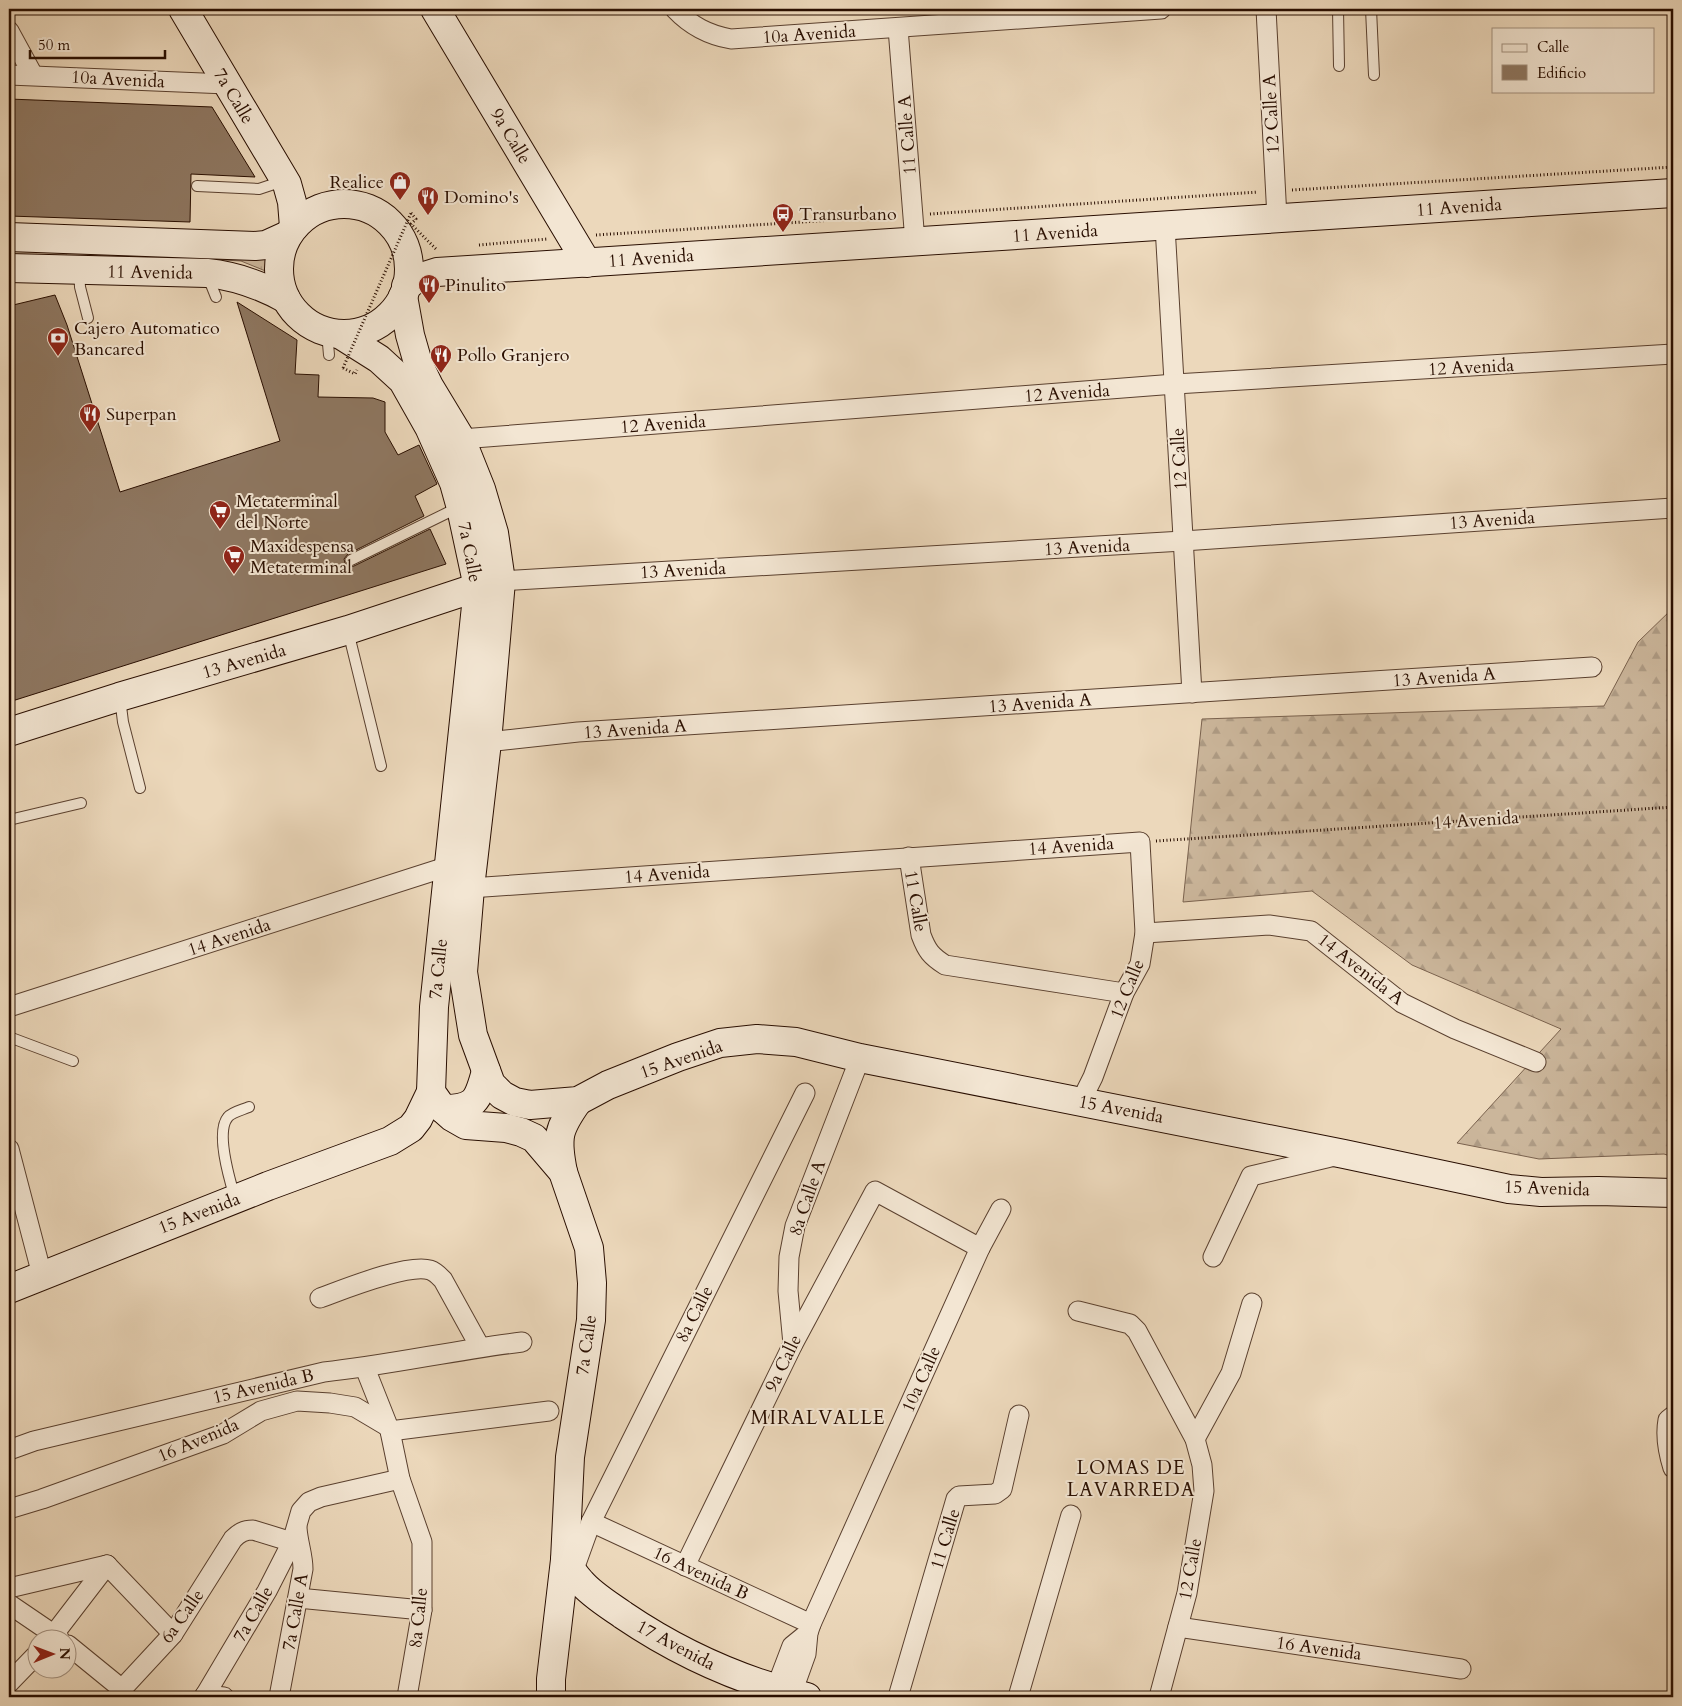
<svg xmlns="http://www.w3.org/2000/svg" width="1682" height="1706" font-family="Cardo,serif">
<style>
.grass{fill:url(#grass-tufts);stroke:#7a624e}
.forest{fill:url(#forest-firs);stroke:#7a624e}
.building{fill:#8e7761;stroke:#290e00}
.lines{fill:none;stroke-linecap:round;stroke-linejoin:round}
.lane-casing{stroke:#5a402f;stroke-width:12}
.street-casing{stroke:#5a402f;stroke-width:21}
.secondary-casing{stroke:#290e00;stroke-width:30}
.path{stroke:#290e00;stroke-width:3;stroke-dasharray:1 2.5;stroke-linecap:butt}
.lane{stroke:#f3e6d3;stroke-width:10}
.street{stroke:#f3e6d3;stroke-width:19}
.secondary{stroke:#f3e6d3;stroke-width:28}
.path-bridge{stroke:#290e00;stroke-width:3;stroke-dasharray:1 2.5;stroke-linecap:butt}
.labels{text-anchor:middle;stroke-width:4;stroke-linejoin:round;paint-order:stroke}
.street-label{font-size:18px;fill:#290e00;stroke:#f3e6d3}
.poi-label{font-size:18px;fill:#290e00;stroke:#f3e6d3;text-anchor:start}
.neighbourhood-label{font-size:19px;letter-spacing:1px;fill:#290e00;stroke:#f3e6d3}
</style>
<defs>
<pattern id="grass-tufts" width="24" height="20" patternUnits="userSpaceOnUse" patternTransform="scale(1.25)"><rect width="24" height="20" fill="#cbb69b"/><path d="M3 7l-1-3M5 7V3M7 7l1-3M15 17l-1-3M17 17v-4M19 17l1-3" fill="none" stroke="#ae9b84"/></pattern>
<pattern id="forest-firs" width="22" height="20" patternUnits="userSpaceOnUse" patternTransform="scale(1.25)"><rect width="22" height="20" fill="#cbb69b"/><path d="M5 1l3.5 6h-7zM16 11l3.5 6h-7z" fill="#ae9b84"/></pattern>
</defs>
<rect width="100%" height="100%" fill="#ecd8bb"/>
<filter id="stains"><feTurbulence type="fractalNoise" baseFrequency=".004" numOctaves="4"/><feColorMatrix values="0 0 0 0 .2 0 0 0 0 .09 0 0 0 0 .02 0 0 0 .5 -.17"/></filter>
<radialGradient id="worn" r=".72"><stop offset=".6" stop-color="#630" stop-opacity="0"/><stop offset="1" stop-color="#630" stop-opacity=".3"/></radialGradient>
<polygon class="grass" points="9,248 268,254 267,263 268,272 241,261 150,256 9,256"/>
<polygon class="forest" points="1673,608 1673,1157 1664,1154 1539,1159 1457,1143 1561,1029 1412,965 1312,891 1183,902 1202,719 1604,706 1638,642"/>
<g class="building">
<polygon points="9,99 212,107 255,177 191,174 190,222 9,216"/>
<polygon points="55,295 67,325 120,492 280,441 237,302 297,340 295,374 319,375 318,397 373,398 385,402 385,432 398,455 419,445 437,484 415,496 424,516 348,554 344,559 345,563 350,567 354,566 430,529 446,564 9,702 9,306"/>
</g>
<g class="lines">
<g class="lane-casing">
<g id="lane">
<polyline points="1338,9 1339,66"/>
<polyline points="1371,9 1374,75"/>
<polyline points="197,186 259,189 274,184 282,178"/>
<polyline points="79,270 80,287 88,318"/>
<polyline points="208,277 216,297"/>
<polyline points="327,332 329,355"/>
<polyline points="351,560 449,512 461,509"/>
<polyline points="348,631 381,766"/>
<polyline points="120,698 123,722 140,788"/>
<polyline points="9,820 81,803"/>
<polyline points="9,1037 73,1061"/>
<path d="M235 1198C230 1181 215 1132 228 1117 232 1112 242 1110 249 1107"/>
</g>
</g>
<g class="street-casing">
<g id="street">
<path d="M675 9C691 26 708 35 731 39L1161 9"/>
<polyline points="1266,9 1277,218"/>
<polyline points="898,28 915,242"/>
<polyline points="9,31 33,75"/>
<polyline points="9,75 227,84"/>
<polyline points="1165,226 1192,693"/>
<polyline points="461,439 1175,384 1673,354"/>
<polyline points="501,581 1183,541 1673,508"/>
<polyline points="487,742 578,732 1592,667"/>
<path d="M909 857 921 935C927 951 931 956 945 965L1124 993"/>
<polyline points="470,888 1140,842 1145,933 1140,964 1124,993 1093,1077 1081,1101"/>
<polyline points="1145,933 1269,925 1311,931 1402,1003 1455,1029 1536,1062"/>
<polyline points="9,1007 449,866"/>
<polyline points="9,1149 42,1275"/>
<polyline points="1213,1257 1251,1176 1335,1156"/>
<path d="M320 1298C342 1290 408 1263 430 1270 436 1272 439 1276 443 1280L480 1347"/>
<polyline points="1078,1311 1130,1324 1137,1331 1195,1439 1202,1465 1204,1491 1187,1593 1159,1697"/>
<polyline points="793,1344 788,1291 789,1257 795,1226 860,1058"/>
<polyline points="365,1368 390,1431 400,1479 422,1542 422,1610 407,1697"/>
<path d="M1673 1416 1668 1420C1665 1436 1668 1452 1673 1468"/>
<polyline points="390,1431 549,1411"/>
<polyline points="1195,1439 1231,1373 1252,1303"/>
<path d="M9 1450 34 1441 324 1372C390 1365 455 1350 522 1342"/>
<polyline points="9,1509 42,1499 223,1434 261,1411 297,1401 330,1403 355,1407 387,1426"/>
<polyline points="591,1522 811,1624"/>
<polyline points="107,1565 173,1634"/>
<polyline points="685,1566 793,1344 875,1191 980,1248"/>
<polyline points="573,1572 591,1522 805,1093"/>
<polyline points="9,1588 107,1565"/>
<polyline points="298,1598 422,1610"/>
<polyline points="9,1604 59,1638"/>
<polyline points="1178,1627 1461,1669"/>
<polyline points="51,1638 107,1565"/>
<polyline points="68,1645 122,1689"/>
<polyline points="9,1683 38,1653"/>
<polyline points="776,1688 792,1646 808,1633"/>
<polyline points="792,1693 806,1654 808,1633 811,1624 980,1248 1001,1209"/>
<polyline points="205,1695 224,1697"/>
<path d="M117 1697 122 1689 173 1634 233 1539C239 1533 244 1530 253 1530L292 1542"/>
<polyline points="204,1697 267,1591 292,1542 301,1511 309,1502 321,1497 400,1479"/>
<path d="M279 1697 303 1569C303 1555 298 1543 297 1528"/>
<polyline points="898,1697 956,1499 959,1496 995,1494 1002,1489 1019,1415"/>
<polyline points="1018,1697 1071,1515"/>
</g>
</g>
<g class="secondary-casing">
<g id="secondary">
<polyline points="183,9 287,184 292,202 294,227"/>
<polyline points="435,9 587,263"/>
<circle cx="344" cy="269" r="65"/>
<polyline points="9,237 255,246 266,245 288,235"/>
<path d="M9 268 207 273C236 276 261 285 286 299"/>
<polyline points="406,286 418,278 437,272 1673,193"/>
<polyline points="403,296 410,335 418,363 429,386 461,439 481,489 494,533 501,581 487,742 470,888 463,972 473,1035 491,1084 502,1095 515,1102 530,1105 578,1101 608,1085 678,1057 720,1043 757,1039 796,1042 860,1058 1344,1154 1509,1189 1541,1192 1598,1191 1673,1193"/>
<polyline points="341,335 379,359 403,381 429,427 454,483 461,508 478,587 438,969 434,1007 431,1092 443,1109 452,1117 466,1125 506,1128 521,1132 534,1138 563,1172 589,1248 592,1283 591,1320 570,1457 565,1560 551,1679 551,1697"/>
<polyline points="9,732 119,697 348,630 478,587"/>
<path d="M443 1109C475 1109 478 1101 486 1071"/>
<path d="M563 1172C556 1137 558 1129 578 1101"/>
<polyline points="9,1289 268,1186 390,1141 411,1128 418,1119 431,1092"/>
<path d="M565 1560C570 1568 575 1576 581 1582 592 1595 609 1605 623 1615 679 1653 741 1681 807 1697"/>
</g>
</g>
<g class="path">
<polyline points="1292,190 1673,167"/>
<polyline points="411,213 416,219 411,224 437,250"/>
<polyline points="930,214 1258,192"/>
<polyline points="596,235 897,216"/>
<polyline points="479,245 547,239"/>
<polyline points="343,368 355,374 357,370"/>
<polyline points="1156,841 1673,807"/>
</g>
<use href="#lane" class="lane"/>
<use href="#street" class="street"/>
<use href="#secondary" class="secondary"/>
<polyline class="path-bridge" points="343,368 411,213"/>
</g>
<defs>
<g id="shop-pin" transform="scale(1.125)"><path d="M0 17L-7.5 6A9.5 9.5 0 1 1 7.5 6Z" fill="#8f2418" stroke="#f3e6d3"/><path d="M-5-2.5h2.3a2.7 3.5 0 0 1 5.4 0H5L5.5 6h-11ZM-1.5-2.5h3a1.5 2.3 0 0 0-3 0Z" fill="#fff"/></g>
<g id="restaurant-pin" transform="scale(1.125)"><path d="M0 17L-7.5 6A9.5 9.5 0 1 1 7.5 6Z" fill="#8f2418" stroke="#f3e6d3"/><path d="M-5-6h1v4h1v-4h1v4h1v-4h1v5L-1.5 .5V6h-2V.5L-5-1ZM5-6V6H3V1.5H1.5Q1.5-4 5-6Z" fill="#fff"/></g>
<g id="bus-pin" transform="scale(1.125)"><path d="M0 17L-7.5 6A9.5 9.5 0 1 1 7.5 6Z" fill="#8f2418" stroke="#f3e6d3"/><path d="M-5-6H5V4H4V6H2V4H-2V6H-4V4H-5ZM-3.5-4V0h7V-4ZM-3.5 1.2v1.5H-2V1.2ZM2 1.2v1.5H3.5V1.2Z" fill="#fff"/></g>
<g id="bank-pin" transform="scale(1.125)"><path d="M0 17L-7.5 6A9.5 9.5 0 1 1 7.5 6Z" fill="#8f2418" stroke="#f3e6d3"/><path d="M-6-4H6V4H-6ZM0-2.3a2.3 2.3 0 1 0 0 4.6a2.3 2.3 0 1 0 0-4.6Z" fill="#fff"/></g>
<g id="supermarket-pin" transform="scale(1.125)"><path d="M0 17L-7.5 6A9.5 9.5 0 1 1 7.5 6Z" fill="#8f2418" stroke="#f3e6d3"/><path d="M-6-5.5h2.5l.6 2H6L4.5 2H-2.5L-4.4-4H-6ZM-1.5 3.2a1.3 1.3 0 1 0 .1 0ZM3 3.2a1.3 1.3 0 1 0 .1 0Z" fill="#fff"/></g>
</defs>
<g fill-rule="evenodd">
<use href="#shop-pin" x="400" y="182"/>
<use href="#restaurant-pin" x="428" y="197"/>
<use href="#bus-pin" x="783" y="214"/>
<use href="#restaurant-pin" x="429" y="285"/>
<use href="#bank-pin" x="58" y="338"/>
<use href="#restaurant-pin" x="441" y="355"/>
<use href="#restaurant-pin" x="90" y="414"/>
<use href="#supermarket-pin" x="220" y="511"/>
<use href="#supermarket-pin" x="234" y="556"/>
</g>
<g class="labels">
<g class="street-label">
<text transform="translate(809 34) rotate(-4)" y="6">10a Avenida</text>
<text transform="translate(118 79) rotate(3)" y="6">10a Avenida</text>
<text transform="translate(234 96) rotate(59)" y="6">7a Calle</text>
<text transform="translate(1271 114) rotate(-93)" y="6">12 Calle A</text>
<text transform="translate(907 135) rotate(-94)" y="6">11 Calle A</text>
<text transform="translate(511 136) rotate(59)" y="6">9a Calle</text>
<text transform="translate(1459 207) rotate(-4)" y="6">11 Avenida</text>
<text transform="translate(1055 233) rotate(-4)" y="6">11 Avenida</text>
<text transform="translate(651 258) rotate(-4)" y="6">11 Avenida</text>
<text transform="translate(150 272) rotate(1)" y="6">11 Avenida</text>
<text transform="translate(1471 367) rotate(-3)" y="6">12 Avenida</text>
<text transform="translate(1067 393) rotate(-4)" y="6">12 Avenida</text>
<text transform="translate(663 424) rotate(-4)" y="6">12 Avenida</text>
<text transform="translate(1179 459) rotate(-93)" y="6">12 Calle</text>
<text transform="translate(1492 520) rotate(-4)" y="6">13 Avenida</text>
<text transform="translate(1087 547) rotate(-3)" y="6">13 Avenida</text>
<text transform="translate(470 552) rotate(79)" y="6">7a Calle</text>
<text transform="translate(683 570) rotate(-3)" y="6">13 Avenida</text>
<text transform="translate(244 661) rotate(-16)" y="6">13 Avenida</text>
<text transform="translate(1444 677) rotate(-4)" y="6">13 Avenida A</text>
<text transform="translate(1040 703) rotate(-4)" y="6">13 Avenida A</text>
<text transform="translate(635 729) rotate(-4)" y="6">13 Avenida A</text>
<text transform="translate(1476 820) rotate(-4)" y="6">14 Avenida</text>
<text transform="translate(1071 846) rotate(-4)" y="6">14 Avenida</text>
<text transform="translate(667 874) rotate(-4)" y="6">14 Avenida</text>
<text transform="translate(916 901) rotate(80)" y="6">11 Calle</text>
<text transform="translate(229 937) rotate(-18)" y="6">14 Avenida</text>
<text transform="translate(438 969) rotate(-84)" y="6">7a Calle</text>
<text transform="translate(1361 969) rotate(38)" y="6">14 Avenida A</text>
<text transform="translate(1127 989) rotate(-68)" y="6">12 Calle</text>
<text transform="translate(681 1059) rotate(-19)" y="6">15 Avenida</text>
<text transform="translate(1121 1109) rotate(11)" y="6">15 Avenida</text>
<text transform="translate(1547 1188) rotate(2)" y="6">15 Avenida</text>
<text transform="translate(807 1198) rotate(-71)" y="6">8a Calle A</text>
<text transform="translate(199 1213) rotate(-21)" y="6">15 Avenida</text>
<text transform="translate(694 1314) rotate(-63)" y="6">8a Calle</text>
<text transform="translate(586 1345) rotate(-82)" y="6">7a Calle</text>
<text transform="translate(783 1363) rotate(-64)" y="6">9a Calle</text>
<text transform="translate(921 1379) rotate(-66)" y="6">10a Calle</text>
<text transform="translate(263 1386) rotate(-13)" y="6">15 Avenida B</text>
<text transform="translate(198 1440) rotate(-23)" y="6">16 Avenida</text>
<text transform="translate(945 1539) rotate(-73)" y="6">11 Calle</text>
<text transform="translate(1190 1569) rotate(-80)" y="6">12 Calle</text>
<text transform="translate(701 1573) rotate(25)" y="6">16 Avenida B</text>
<text transform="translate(295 1612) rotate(-80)" y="6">7a Calle A</text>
<text transform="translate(253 1614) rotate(-60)" y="6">7a Calle</text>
<text transform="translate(182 1616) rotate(-55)" y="6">6a Calle</text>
<text transform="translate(418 1618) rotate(-84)" y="6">8a Calle</text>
<text transform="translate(676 1645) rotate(28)" y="6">17 Avenida</text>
<text transform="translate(1319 1648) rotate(8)" y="6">16 Avenida</text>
</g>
<g class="poi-label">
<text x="384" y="188" text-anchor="end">Realice</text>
<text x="444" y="203">Domino's</text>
<text x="799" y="220">Transurbano</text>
<text x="445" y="291">Pinulito</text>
<text x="74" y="334">Cajero Automatico<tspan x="74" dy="21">Bancared</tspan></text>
<text x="457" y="361">Pollo Granjero</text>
<text x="106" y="420">Superpan</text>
<text x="236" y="507">Metaterminal<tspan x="236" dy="21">del Norte</tspan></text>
<text x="250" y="552">Maxidespensa<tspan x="250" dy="21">Metaterminal</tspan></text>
</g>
<g class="neighbourhood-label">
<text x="818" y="1424">MIRALVALLE</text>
<text x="1131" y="1474">LOMAS DE<tspan x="1131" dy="22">LAVARREDA</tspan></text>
</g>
</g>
<rect width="1682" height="1706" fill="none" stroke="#ecd8bb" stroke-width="30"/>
<rect x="10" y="10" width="1662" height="1686" fill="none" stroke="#290e00" stroke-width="2.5"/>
<rect x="15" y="15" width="1652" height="1676" fill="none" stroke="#290e00"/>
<rect x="1492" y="28" width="162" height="65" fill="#f3e6d3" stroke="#a2907f"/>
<rect x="1502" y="44" width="25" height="8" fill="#f3e6d3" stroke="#a2907f"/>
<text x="1537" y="52" font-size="15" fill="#290e00">Calle</text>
<rect x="1502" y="65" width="25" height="15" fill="#8e7761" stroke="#a2907f"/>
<text x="1537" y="78" font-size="15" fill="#290e00">Edificio</text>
<g transform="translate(52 1654) rotate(89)"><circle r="24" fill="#f3e6d3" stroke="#a2907f"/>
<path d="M0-4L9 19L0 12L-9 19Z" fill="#8f2418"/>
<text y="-8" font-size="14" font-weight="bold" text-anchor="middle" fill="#290e00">N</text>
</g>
<path d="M30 50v8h135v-8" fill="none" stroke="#290e00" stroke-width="2.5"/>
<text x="38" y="50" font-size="15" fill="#290e00" stroke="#f3e6d3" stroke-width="4" paint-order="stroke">50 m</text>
<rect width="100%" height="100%" filter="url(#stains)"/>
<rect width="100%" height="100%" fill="url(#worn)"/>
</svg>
